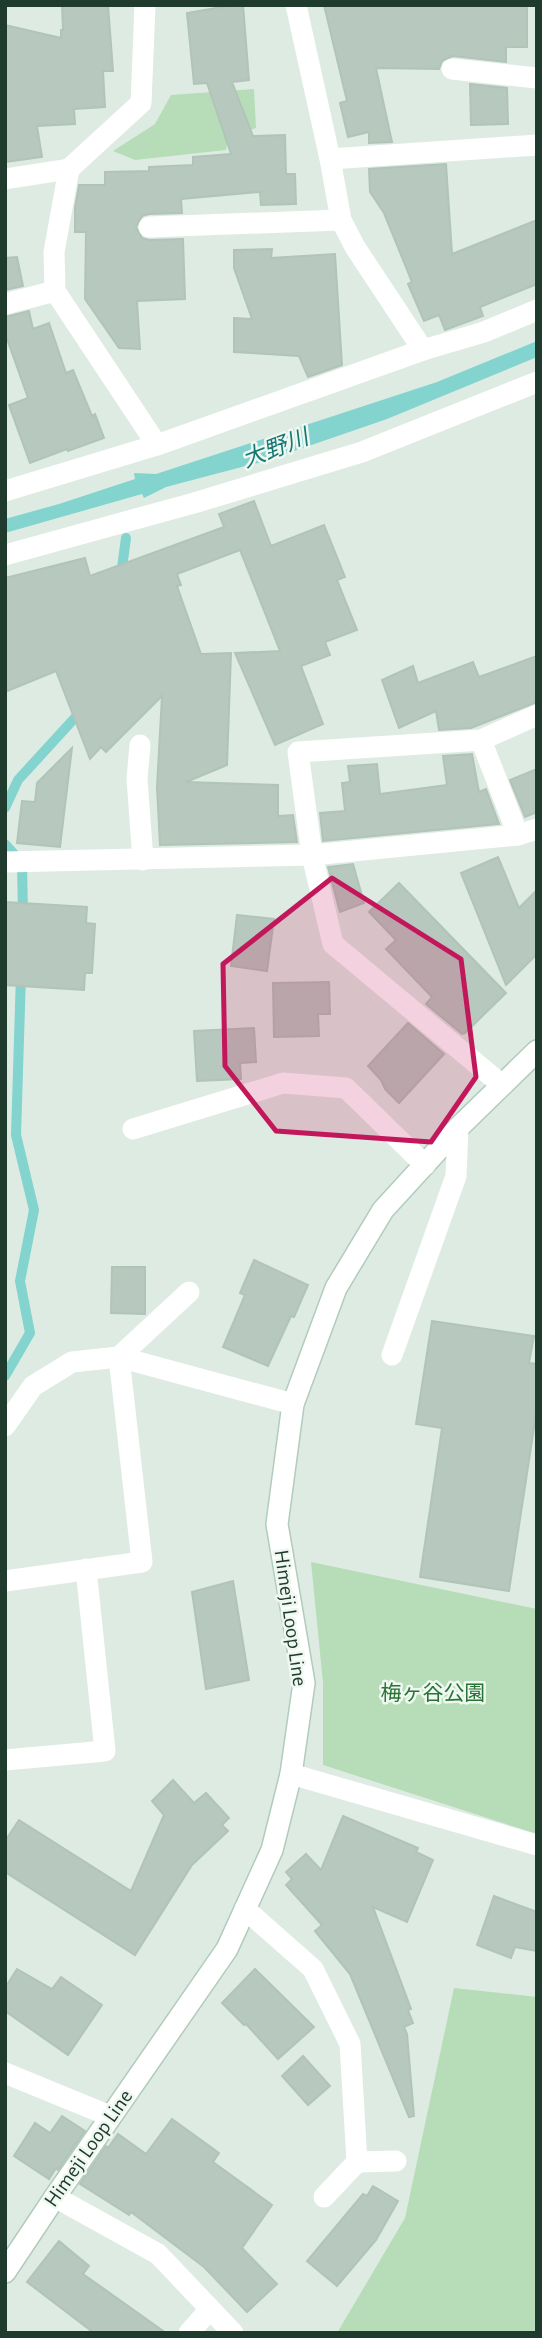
<svg xmlns="http://www.w3.org/2000/svg" width="542" height="2338" font-family="'Alegreya Sans','Noto Sans JP',sans-serif">
<style>
.green{fill:#b6ddb8}
.water{fill:#83d3ce}
.lines{fill:none;stroke-linecap:round;stroke-linejoin:round}
.stream{stroke:#83d3ce;stroke-width:10}
.building{fill:#b7c8be;stroke:#b1c4b8;stroke-width:2}
.secondary-casing{stroke:#b1cbbc;stroke-width:24}
.street{stroke:#fff;stroke-width:21}
.secondary{stroke:#fff;stroke-width:21}
.marked{fill:#c2185b;fill-opacity:0.2;stroke:#c2185b;stroke-width:5;stroke-linejoin:round}
.labels{text-anchor:middle;stroke-width:5;stroke-linejoin:round;paint-order:stroke}
.street-label{font-size:21px;fill:#1f3b2d;stroke:#eff7f1}
.park-label{font-size:21px;fill:#287435;stroke:#eff7f1}
.water-label{font-size:23px;font-style:italic;fill:#177974;stroke:#eff7f1}
</style>
<rect width="100%" height="100%" fill="#deebe3"/>
<g class="green">
<polygon points="254,89 256,128 228,137 226,150 135,160 113,151 155,124 171,95"/>
<polygon points="311,1562 537,1609 537,1834 323,1765 323,1683"/>
<polygon points="454,1988 537,1997 537,2333 337,2333 405,2218"/>
</g>
<polygon class="water" points="537,341 537,357 387,419 265,461 166,487 144,498 142,494 5,533 5,519 59,504 135,479 134,473 156,474 437,382"/>
<g class="lines">
<g class="stream">
<polyline points="121,575 126,538"/>
<polyline points="5,808 18,780 82,710"/>
<polyline points="5,844 22,863 23,914"/>
<polyline points="5,1376 30,1333 20,1281 34,1210 16,1135 21,975"/>
</g>
</g>
<g class="building">
<polygon points="62,5 108,5 113,71 103,71 105,107 74,109 75,124 37,126 42,157 5,162 5,25 61,38 61,30 63,30"/>
<polygon points="233,5 243,5 249,80 232,82 253,136 285,135 286,174 295,174 296,204 261,205 260,192 181,199 182,213 149,214 142,216 136,227 142,238 149,240 183,239 185,299 137,301 140,349 119,348 85,299 86,232 75,232 75,208 79,185 105,185 105,172 149,171 149,167 193,165 193,157 231,154 207,83 194,84 187,13"/>
<polygon points="324,5 527,5 527,47 506,47 506,62 453,56 442,61 439,69 376,68 392,142 369,143 369,132 348,137 340,103 347,101"/>
<polygon points="470,84 507,88 508,124 471,125"/>
<polygon points="446,164 452,254 537,220 537,284 480,307 483,316 445,330 439,315 424,321 408,284 412,282 384,213 370,192 369,169"/>
<polygon points="272,249 271,258 335,254 342,365 308,377 299,356 234,352 234,318 252,319 234,268 234,250"/>
<polygon points="17,257 23,286 5,290 5,258"/>
<polygon points="29,311 33,329 49,323 66,373 73,370 92,416 95,414 104,438 68,451 67,449 30,463 9,405 28,398 5,333 5,317"/>
<polygon points="254,501 271,546 324,525 345,577 337,580 357,630 325,642 330,655 301,666 323,724 275,745 235,653 280,651 240,550 177,574 181,585 177,586 201,654 231,653 227,765 186,782 278,785 278,816 293,815 297,842 160,845 157,787 162,696 106,752 101,747 90,759 56,671 5,692 5,578 85,558 90,576 224,527 219,514"/>
<polygon points="537,656 537,702 471,728 439,730 436,711 399,728 382,680 413,666 418,683 473,662 479,677"/>
<polygon points="72,748 60,847 17,843 22,801 35,802 37,783"/>
<polygon points="472,754 479,792 486,789 499,824 323,841 320,813 345,811 342,783 350,782 348,766 377,764 380,794 447,785 443,756"/>
<polygon points="537,769 537,812 525,817 510,780"/>
<polygon points="498,857 519,908 537,890 537,954 506,985 461,873"/>
<polygon points="353,864 364,903 340,912 328,867"/>
<polygon points="399,883 506,993 465,1033 462,1034 426,1004 432,997 386,949 396,940 369,912"/>
<polygon points="5,902 87,907 86,923 95,924 92,973 85,973 84,990 5,985"/>
<polygon points="237,915 274,919 267,971 231,966"/>
<polygon points="329,982 330,1014 318,1014 319,1036 274,1037 273,983"/>
<polygon points="408,1023 444,1054 399,1103 385,1089 381,1080 368,1066"/>
<polygon points="254,1028 256,1062 240,1063 241,1079 197,1081 194,1031"/>
<polygon points="254,1260 308,1285 294,1317 291,1316 268,1366 223,1347 245,1295 240,1293"/>
<polygon points="112,1267 145,1267 145,1314 111,1313"/>
<polygon points="432,1321 534,1336 529,1363 537,1364 537,1408 509,1591 420,1577 442,1428 416,1424"/>
<polygon points="233,1581 249,1680 206,1689 192,1592"/>
<polygon points="173,1780 194,1803 206,1793 229,1818 222,1825 228,1831 192,1865 135,1955 5,1872 5,1841 19,1820 131,1891 164,1815 152,1801"/>
<polygon points="343,1816 418,1848 416,1852 433,1860 407,1922 373,1907 411,2009 408,2010 413,2023 404,2027 407,2034 414,2116 409,2117 350,1974 315,1931 322,1925 286,1885 292,1879 286,1872 306,1854 321,1870"/>
<polygon points="494,1896 537,1912 537,1951 515,1947 511,1958 477,1945"/>
<polygon points="17,1969 52,1989 61,1977 102,2005 68,2055 5,2011 5,1988"/>
<polygon points="255,1969 314,2027 278,2059 246,2024 244,2025 222,2003"/>
<polygon points="303,2056 330,2086 308,2105 282,2076"/>
<polygon points="62,2116 85,2131 58,2170 56,2168 49,2179 14,2156 35,2123 50,2133"/>
<polygon points="172,2119 219,2153 213,2162 272,2205 242,2248 277,2284 247,2312 204,2267 131,2212 129,2215 80,2184 106,2146 108,2148 118,2134 146,2154"/>
<polygon points="373,2186 398,2201 376,2240 337,2286 307,2261 363,2194 367,2196"/>
<polygon points="59,2241 89,2266 83,2274 166,2333 94,2333 27,2282"/>
</g>
<g class="lines">
<g class="secondary-casing">
<polyline id="secondary" points="5,2272 55,2197 227,1949 272,1850 291,1774 304,1683 277,1524 293,1404 336,1288 383,1210 458,1128 537,1051"/>
</g>
<g class="street">
<polyline points="145,5 141,103 69,169 54,252 55,291 157,445"/>
<polyline points="296,5 330,159 341,220 355,247 423,350"/>
<polyline points="452,69 537,78"/>
<polyline points="330,159 537,145"/>
<polyline points="5,179 69,169"/>
<polyline points="149,227 341,220"/>
<polyline points="5,304 55,291"/>
<polyline points="5,491 157,445 423,350 484,332 537,310"/>
<polyline points="5,555 194,503 362,452 537,382"/>
<polyline points="481,740 518,835"/>
<polyline points="140,745 137,779 143,860"/>
<polyline points="5,862 312,855 518,835 537,829"/>
<polyline points="502,1085 333,944 312,855 298,752 481,740 537,715"/>
<polyline points="133,1129 283,1083 346,1088 425,1165"/>
<polyline points="392,1355 456,1176 458,1128"/>
<polyline points="5,1426 33,1386 72,1362 119,1357 293,1404"/>
<polyline points="5,1581 142,1562 119,1357 189,1292"/>
<polyline points="5,1760 105,1751 86,1569"/>
<polyline points="291,1774 537,1845"/>
<polyline points="245,1909 313,1969 350,2044 357,2162 324,2197"/>
<polyline points="5,2073 110,2116"/>
<polyline points="357,2162 396,2161"/>
<polyline points="55,2197 158,2254 233,2333"/>
<polyline points="189,2333 210,2309"/>
</g>
<use href="#secondary" class="secondary"/>
</g>
<path class="marked" d="M332 878 461 959 476 1077 431 1142 276 1131 225 1066 223 964Z"/>
<g class="labels">
<g class="street-label">
<text transform="translate(291 1618) rotate(82)" y="7">Himeji Loop Line</text>
<text transform="translate(88 2148) rotate(-55)" y="7">Himeji Loop Line</text>
</g>
<g class="park-label">
<text x="433" y="1700">梅ヶ谷公園</text>
</g>
<g class="water-label">
<text transform="translate(275 448) rotate(-21)" y="8">大野川</text>
</g>
</g>
<rect width="542" height="2338" fill="none" stroke="#1f3b2d" stroke-width="14"/>
</svg>
